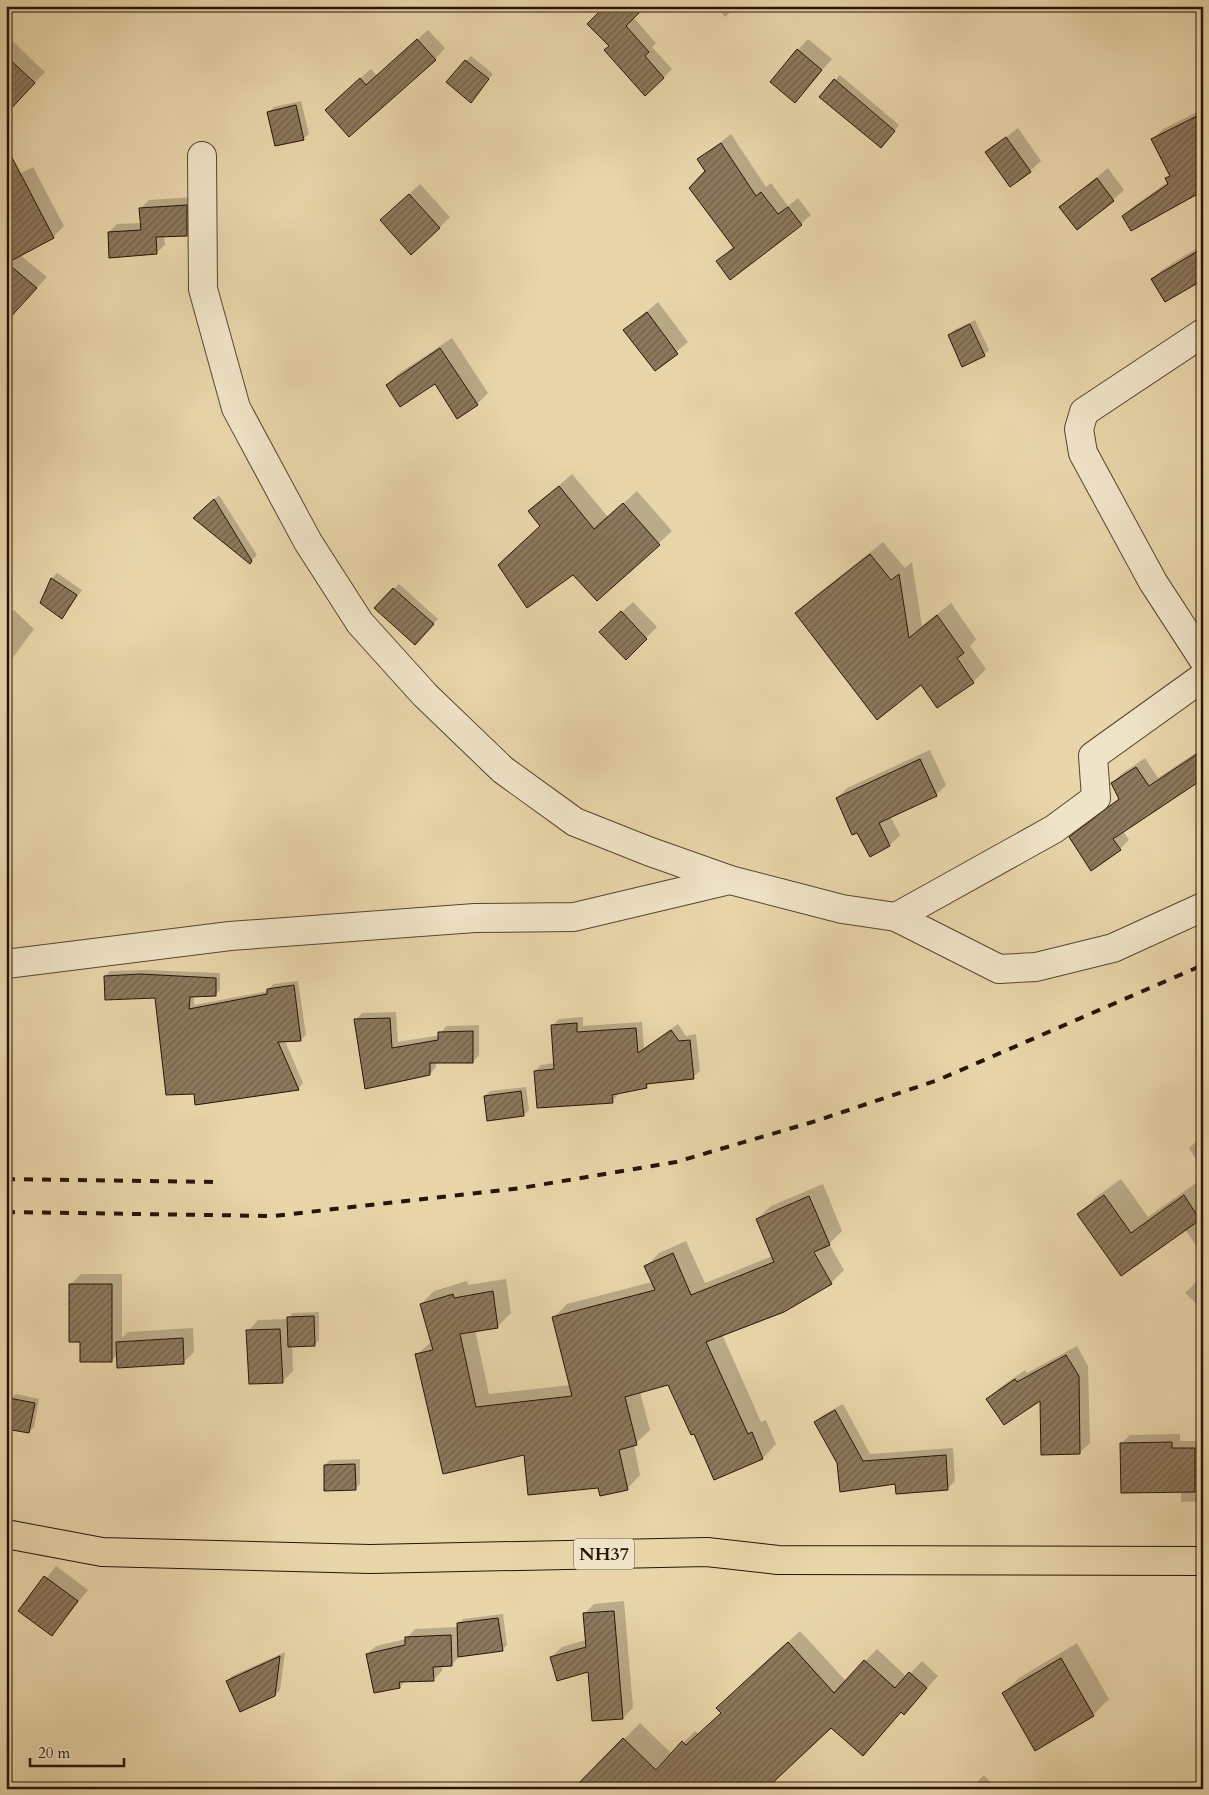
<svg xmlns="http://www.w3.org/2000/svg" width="1209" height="1795" font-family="Cardo,serif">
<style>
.shadow{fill:#0003;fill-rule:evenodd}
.building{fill:url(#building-hatch);stroke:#281307}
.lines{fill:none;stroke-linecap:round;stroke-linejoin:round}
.minor-casing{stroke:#584430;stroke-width:30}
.trunk-casing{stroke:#281307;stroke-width:30}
.minor{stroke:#f0e4c8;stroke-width:28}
.trunk{stroke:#e8d5aa;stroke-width:28}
.rail{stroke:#281307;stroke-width:4;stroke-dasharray:9 9;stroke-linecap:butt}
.labels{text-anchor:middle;stroke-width:4.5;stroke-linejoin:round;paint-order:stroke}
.shield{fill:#f0e4c8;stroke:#645241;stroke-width:1}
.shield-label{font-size:18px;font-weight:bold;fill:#281307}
</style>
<defs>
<pattern id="building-hatch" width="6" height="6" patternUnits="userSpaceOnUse" patternTransform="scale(1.25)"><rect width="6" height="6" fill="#8c785c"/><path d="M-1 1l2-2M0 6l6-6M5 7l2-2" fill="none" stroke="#72614a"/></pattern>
</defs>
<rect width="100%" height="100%" fill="#e8d5aa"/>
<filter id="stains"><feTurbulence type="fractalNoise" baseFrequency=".004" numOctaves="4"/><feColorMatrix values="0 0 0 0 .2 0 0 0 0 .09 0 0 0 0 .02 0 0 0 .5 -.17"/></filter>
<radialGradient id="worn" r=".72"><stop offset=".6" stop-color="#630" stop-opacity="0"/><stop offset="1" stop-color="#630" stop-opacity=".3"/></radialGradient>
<g class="shadow">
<polygon points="716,6 737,6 725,17"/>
<polygon points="633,17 656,43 652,47 672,69 663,78 610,46"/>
<polygon points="428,30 445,48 435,59 337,99 371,69 377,76"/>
<polygon points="9,38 45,72 6,113 6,41"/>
<polygon points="808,39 832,59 795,101 798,50"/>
<polygon points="471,56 493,74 476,96 466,61"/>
<polygon points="840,75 899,125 886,142 821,96"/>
<polygon points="301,101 309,134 303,139 269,112 274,107"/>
<polygon points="1203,109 1203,189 1124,216 1134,206 1168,182 1167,179 1171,175 1153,139 1163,129"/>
<polygon points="1018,128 1041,161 1030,171 987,152"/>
<polygon points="731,134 766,187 771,183 788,206 798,198 811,215 801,224 718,261 734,246 707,171 699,159"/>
<polygon points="33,167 64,226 53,237 20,255 47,277 6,320 6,181"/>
<polygon points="1108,168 1124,190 1113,200 1061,207"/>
<polygon points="420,184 450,217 439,228 392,210"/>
<polygon points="195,197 195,226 186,234 164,235 165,245 156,253 109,232 117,224 142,223 141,208 149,200"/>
<polygon points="1203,244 1203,278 1152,279 1162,270"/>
<polygon points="658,302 688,342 655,369 625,330"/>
<polygon points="975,320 989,350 984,355 949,335 954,330"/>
<polygon points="452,338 488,393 477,404 435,382 387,385 398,374"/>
<polygon points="572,474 608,517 637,491 672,531 597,600 573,573 530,511"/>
<polygon points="219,495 257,555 250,562 195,518"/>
<polygon points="883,542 905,568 912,562 922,626 951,603 976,639 970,646 986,669 973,682 921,683 797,613 810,600"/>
<polygon points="57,573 82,590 62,618 42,603 52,578"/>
<polygon points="399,584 438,619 420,638 376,608"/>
<polygon points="633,602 657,627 626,658 611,622"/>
<polygon points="14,610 34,629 6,667 6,618"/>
<polygon points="1203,748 1203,793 1195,782 1123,831 1129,840 1120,849 1071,838 1120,798 1112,784 1121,774 1145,758 1158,778"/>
<polygon points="930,750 946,785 936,795 890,816 900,835 890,845 870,855 837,798 847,788"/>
<polygon points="146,970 220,973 220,990 215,995 194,996 194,1005 268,991 273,984 298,981 306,1035 301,1040 285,1041 303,1083 299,1088 196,1103 195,1092 156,997 105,976 110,971"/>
<polygon points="396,1012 398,1042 440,1035 446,1026 479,1025 479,1055 473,1062 436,1062 436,1067 430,1074 366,1088 356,1020 362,1013"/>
<polygon points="583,1017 583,1026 642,1022 644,1048 678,1024 686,1036 696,1034 700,1071 693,1077 651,1082 646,1087 619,1093 613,1101 538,1106 535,1071 541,1065 555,1063 553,1025 559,1019"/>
<polygon points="526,1087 529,1110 524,1115 485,1096 490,1091"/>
<polygon points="1203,1135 1203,1172 1189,1148"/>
<polygon points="1203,1178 1203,1256 1185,1229 1122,1274 1079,1214 1096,1197 1121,1179 1148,1217"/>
<path d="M823 1184 842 1231 829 1244 844 1270 831 1283 722 1334 761 1422 766 1420 776 1444 763 1458 715 1479 695 1432 669 1384 640 1392 650 1430 634 1445 640 1475 627 1489 525 1453 417 1355 432 1341 421 1304 434 1291 467 1281 468 1285 506 1279 511 1313 497 1327 475 1330 489 1394 571 1385 554 1317 567 1304 652 1282 646 1267 659 1253 686 1241 705 1283 773 1256 757 1219 771 1206ZM812 1246 831 1281H828L809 1247Z"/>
<polygon points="81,1274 122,1274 122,1338 128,1332 193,1328 194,1352 183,1363 118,1354 111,1361 81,1341 70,1285"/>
<polygon points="1203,1275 1203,1310 1185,1293"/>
<polygon points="319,1312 319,1340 314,1345 292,1346 293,1371 282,1382 248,1331 258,1320 288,1319 293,1313"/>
<polygon points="1077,1346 1088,1366 1090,1443 1079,1453 1041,1399 988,1399 998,1389 1025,1370 1027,1373"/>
<polygon points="16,1394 39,1399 34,1427 29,1432 6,1428 10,1399"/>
<polygon points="843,1404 870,1454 953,1448 955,1481 948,1488 896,1482 838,1463 815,1422 823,1415"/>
<polygon points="1180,1434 1180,1441 1203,1441 1203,1501 1181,1502 1181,1491 1122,1443 1130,1435"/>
<polygon points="360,1459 360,1484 355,1489 325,1465 330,1460"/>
<polygon points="56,1566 88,1590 52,1634 20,1611"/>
<polygon points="624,1601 633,1708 623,1718 589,1671 551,1657 562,1647 586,1640 584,1614 594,1604"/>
<polygon points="503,1614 507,1645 502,1650 460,1656 451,1665 442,1665 442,1671 433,1680 406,1680 400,1687 367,1654 376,1646 406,1639 415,1629 458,1627 458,1624 463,1619"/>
<polygon points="800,1631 846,1681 877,1649 907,1677 922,1661 938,1676 915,1701 902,1711 874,1743 830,1726 764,1789 575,1789 640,1723 672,1754 695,1731 699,1734 722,1712 729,1696"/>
<polygon points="1077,1643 1109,1699 1093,1715 1036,1749 1003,1694 1019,1678"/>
<polygon points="285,1652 280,1690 275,1695 227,1681 232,1676"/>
<polygon points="984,1775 997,1789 970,1789"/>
</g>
<g class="building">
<polygon points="605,6 646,6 626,26 649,52 645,56 664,78 645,96 604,50 609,46 587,24"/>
<polygon points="417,39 436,60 349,137 325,110 360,78 366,85"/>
<polygon points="797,49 822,70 795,103 770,82"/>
<polygon points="6,56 35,83 6,114"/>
<polygon points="465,60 489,79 471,103 446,82"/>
<polygon points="834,79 895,131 881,148 819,97"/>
<polygon points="296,105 304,140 275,146 267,112"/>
<polygon points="1203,113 1203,191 1131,231 1122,216 1168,184 1165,178 1170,176 1151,139"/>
<polygon points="1006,137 1031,172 1010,187 985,152"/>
<polygon points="721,143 756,196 761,192 778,214 788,207 802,225 730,280 716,261 734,248 689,188 705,171 697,159"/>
<polygon points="6,146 54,238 7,263 37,288 6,322"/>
<polygon points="1097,178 1114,201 1077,230 1059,207"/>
<polygon points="409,194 440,228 411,255 380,220"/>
<polygon points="187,205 187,236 156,237 157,254 109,258 108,232 141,230 139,208"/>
<polygon points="1203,248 1203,280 1165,302 1151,279"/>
<polygon points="647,312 678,354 655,371 623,330"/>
<polygon points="970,324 985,356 962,367 948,335"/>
<polygon points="440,348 478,405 457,419 435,384 400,407 386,385"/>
<polygon points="559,486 594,529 623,503 660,545 597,601 573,575 527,608 498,565 540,526 528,511"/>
<polygon points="214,499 252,561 250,564 193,518"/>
<polygon points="870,554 891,580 899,574 909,638 937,615 964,653 957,658 974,683 937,708 921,685 877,720 795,613"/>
<polygon points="51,578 77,595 62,619 40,603"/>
<polygon points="393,588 434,624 415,645 374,608"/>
<polygon points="621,611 647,639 626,660 599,632"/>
<polygon points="1203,750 1203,779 1113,839 1121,850 1091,871 1069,837 1119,799 1111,783 1136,767 1149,786"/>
<polygon points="920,759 937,796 879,823 890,846 870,857 857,833 852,835 836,798"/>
<polygon points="140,974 216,978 216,996 190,997 189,1009 267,994 267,989 294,985 301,1041 278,1042 299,1090 195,1105 194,1094 166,1095 155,998 105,1000 104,976"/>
<polygon points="390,1018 392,1048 438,1040 438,1032 473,1031 473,1063 430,1063 430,1075 365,1089 354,1019"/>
<polygon points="577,1023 577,1032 636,1028 638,1053 671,1030 679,1041 690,1040 694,1079 646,1084 647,1088 612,1095 613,1103 537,1108 534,1071 554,1069 551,1025"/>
<polygon points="521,1091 524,1116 487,1121 484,1096"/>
<polygon points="1104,1195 1131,1233 1184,1195 1200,1220 1121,1276 1077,1214"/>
<polygon points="809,1196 830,1245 814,1252 832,1284 784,1312 706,1342 748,1434 752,1432 763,1459 714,1480 694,1434 691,1435 668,1385 625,1397 637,1445 619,1450 628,1490 600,1496 598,1488 528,1495 524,1455 443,1474 415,1354 433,1350 420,1304 453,1294 454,1298 493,1291 498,1328 460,1334 476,1407 572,1396 552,1317 655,1290 644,1266 673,1253 691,1295 774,1262 756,1219"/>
<polygon points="69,1284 112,1284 112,1362 80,1362 80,1342 69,1342"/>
<polygon points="314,1316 315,1346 288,1347 287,1317"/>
<polygon points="280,1329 283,1383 249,1384 246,1330"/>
<polygon points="183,1338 184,1364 117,1368 116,1342"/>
<polygon points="1066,1355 1079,1376 1080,1454 1041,1455 1040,1401 1004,1425 986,1399 1015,1379 1017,1382"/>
<polygon points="9,1398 35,1403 29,1433 6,1429"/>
<polygon points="835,1410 863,1461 946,1455 948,1490 896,1494 895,1484 840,1492 837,1463 814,1422"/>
<polygon points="1172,1442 1172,1448 1195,1448 1195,1492 1121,1493 1120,1443"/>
<polygon points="355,1464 356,1490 324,1491 324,1465"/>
<polygon points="44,1576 78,1601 52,1636 18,1611"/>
<polygon points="614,1611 623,1719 592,1721 588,1672 557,1681 550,1657 586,1647 583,1613"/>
<polygon points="498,1618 503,1651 458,1657 457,1623"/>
<polygon points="451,1635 452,1666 433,1667 434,1681 399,1682 400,1688 374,1693 366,1654 405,1645 405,1637"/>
<polygon points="788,1642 834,1693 864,1660 895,1688 909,1672 927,1688 904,1715 901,1712 863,1756 831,1728 766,1789 573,1789 623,1738 656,1770 682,1741 686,1745 721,1713 716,1708"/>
<polygon points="280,1656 275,1696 240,1712 226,1681"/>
<polygon points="1061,1658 1094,1716 1035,1751 1002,1693"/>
</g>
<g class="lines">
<g class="minor-casing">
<g id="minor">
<polyline points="202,156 203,289 236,408 308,542 360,623 425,695 503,770 575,822 648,851 730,880 842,909 896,917 999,969 1036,967 1113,948 1203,907"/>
<polyline points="1203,333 1084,412 1079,429 1083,453 1153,582 1203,659"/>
<polyline points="896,917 1054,829 1096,798 1093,756 1203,677"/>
<polyline points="6,964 230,936 475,918 574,917 730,880"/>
</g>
</g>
<g class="trunk-casing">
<polyline id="trunk" points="6,1534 102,1552 370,1559 707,1552 778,1560 1203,1561"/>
</g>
<use href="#minor" class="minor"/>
<use href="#trunk" class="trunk"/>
<g class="rail">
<polyline points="6,1179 221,1182"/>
<polyline points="6,1212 273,1216 521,1188 676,1162 816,1121 938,1080 1203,965"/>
</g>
</g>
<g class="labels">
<rect class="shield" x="574" y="1538.5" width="60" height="31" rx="4"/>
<g class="shield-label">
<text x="604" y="1560">NH37</text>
</g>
</g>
<rect width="1209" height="1795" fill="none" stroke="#e8d5aa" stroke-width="25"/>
<rect x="8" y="8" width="1194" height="1780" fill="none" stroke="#281307" stroke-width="2.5"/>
<rect x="12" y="12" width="1184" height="1770" fill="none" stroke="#281307"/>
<path d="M30 1758v8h94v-8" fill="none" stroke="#281307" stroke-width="2.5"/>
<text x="38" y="1758" font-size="15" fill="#281307" stroke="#f0e4c8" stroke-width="4" paint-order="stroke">20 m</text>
<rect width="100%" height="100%" filter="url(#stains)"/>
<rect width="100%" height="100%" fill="url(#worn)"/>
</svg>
